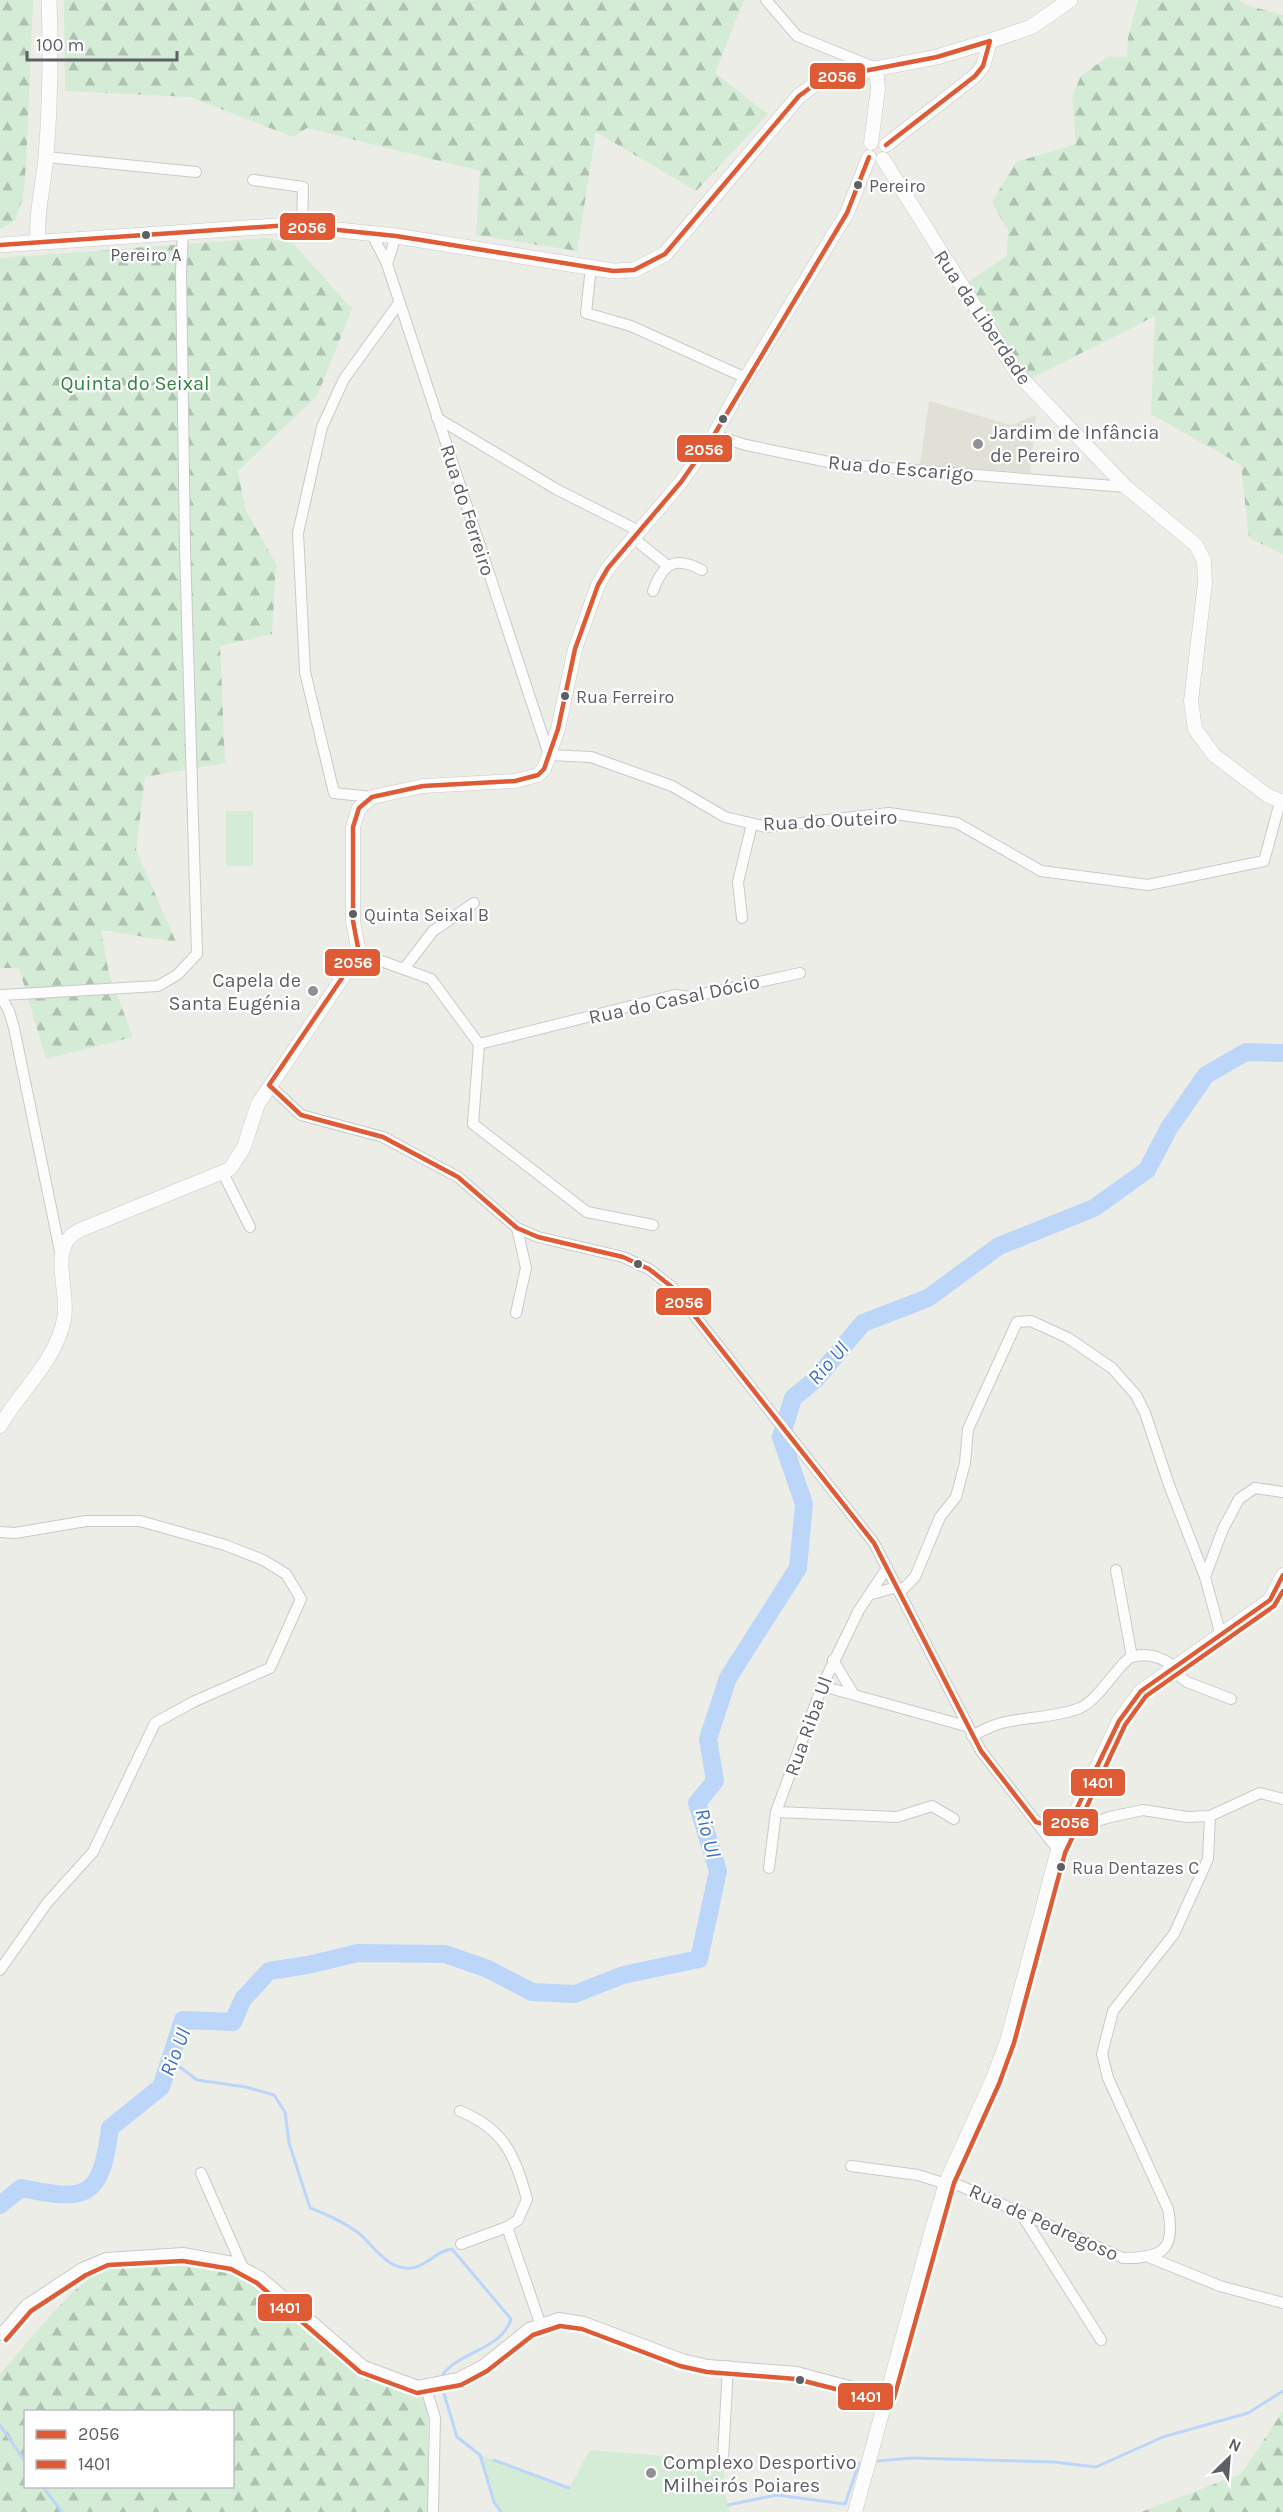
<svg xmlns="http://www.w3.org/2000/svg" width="1283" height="2512" font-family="Karla,sans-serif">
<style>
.education{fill:#e0e0d7}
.green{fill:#d4ebd5}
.forest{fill:url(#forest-firs);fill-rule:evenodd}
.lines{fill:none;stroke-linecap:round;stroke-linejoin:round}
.stream{stroke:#bbd6f8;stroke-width:3}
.river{stroke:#bbd6f8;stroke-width:18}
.minor-casing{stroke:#c9cac8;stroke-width:12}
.tertiary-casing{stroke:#c9cac8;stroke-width:15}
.secondary-casing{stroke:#c8c9c9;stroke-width:16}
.minor{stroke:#fcfcfc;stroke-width:10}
.tertiary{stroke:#fcfcfc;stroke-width:14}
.secondary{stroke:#fcfcfc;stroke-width:15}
.bus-1-casing{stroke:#fff;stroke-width:9}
.bus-2-casing{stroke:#fff;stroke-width:9}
.bus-1{stroke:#df5b35;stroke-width:4.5}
.bus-2{stroke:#df5b35;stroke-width:4.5}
.bus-dot{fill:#5c5f66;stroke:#fff;stroke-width:2}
.poi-dot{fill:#8f9194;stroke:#fff;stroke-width:2}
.labels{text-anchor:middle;stroke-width:4.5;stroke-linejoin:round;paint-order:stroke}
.bus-label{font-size:18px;fill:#5c5f66;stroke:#fff;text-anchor:start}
.street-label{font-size:20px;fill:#5c5f66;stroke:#fff}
.park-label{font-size:20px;fill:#2f833e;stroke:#fff}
.poi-label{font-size:20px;fill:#5c5f66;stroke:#fff;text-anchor:start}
.water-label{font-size:21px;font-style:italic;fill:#3f70cc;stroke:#fff}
.line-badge{stroke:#fff;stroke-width:2}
.badge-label{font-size:16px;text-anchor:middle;font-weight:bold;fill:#fff}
</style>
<defs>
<pattern id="forest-firs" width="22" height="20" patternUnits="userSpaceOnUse" patternTransform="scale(1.5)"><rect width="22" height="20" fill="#d4ebd5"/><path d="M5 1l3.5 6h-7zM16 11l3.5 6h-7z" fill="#afc2b1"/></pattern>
</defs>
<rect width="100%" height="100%" fill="#edede8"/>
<polygon class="education" points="929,401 1011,425 1036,415 1030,473 920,464"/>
<g class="green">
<rect x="226" y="811" width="27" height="55"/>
<polygon points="590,2450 726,2461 723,2485 730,2512 502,2512 494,2502 480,2455 569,2488"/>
</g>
<g class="forest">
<polygon points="0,0 33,0 26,166 23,197 15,221 0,229"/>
<polygon points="64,0 744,0 715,73 768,114 696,191 596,132 577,251 476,235 480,171 307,128 293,137 190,97 65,91"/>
<polygon points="1138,0 1239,0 1249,6 1283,15 1283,554 1249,538 1241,465 1151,414 1155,316 1030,379 968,282 1007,256 1008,231 992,202 1016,162 1076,144 1072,96 1081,76 1107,57 1127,57 1128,38"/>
<polygon points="267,238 293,243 352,309 317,396 238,471 245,509 276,564 272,634 220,646 225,763 145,777 136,850 176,942 101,930 109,974 133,1037 46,1059 19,968 0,968 0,258"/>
<path d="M172 2260C224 2261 262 2276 299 2314 319 2335 335 2360 360 2376 379 2387 420 2383 428 2406V2512H0V2374C27 2345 76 2277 112 2266 131 2260 152 2261 172 2260ZM26 2412H232V2486H26Z"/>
<polygon points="1283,2411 1283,2512 1141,2512 1241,2474"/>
</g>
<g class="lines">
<g class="stream">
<path d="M166 2071 180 2067 197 2080 246 2087 274 2095 285 2112 289 2143 310 2208C327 2214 341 2221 356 2231 373 2243 386 2271 412 2268 429 2265 435 2251 452 2249L511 2319C502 2349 461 2351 443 2374"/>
<polyline points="443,2390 457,2437 480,2455 494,2502 501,2512"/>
<polyline points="0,2425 26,2463"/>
<polyline points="494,2460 569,2488"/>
<polyline points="878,2461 912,2458 1054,2462 1096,2467 1163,2437 1248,2413 1283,2391"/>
<polyline points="42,2486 62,2512"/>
<polyline points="728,2505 777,2495 845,2504 859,2463"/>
</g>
<path class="river" d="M0 2205 21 2188C88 2202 101 2198 110 2128L161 2087 183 2020 233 2022 243 1999 269 1971 308 1965 358 1953 445 1954 488 1969 532 1992 575 1994 623 1975 699 1959 718 1871 697 1803 715 1781 708 1739 728 1678 798 1568 804 1504 781 1437 793 1398 816 1379 863 1323 928 1298 999 1246 1094 1208 1147 1170 1169 1128 1206 1075 1246 1052 1283 1053"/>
<g class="minor-casing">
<g id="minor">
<polyline points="766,0 797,36 876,68"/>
<polyline points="46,157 196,172"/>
<polyline points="253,180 303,187 302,227"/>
<polyline points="372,234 387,264 549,755 591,757 672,786 725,817 766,827 889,813 957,823 1041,871 1148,885 1264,861 1280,802"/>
<polyline points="387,264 396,236"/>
<polyline points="591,267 586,313 631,326 746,378"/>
<polyline points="437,418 556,489 639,531"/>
<polyline points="714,435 746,445 838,464 1126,487"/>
<polyline points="633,538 668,566"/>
<path d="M653 591C663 564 674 555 702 570"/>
<polyline points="372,797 334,793 305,672 298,533 322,427 344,379 399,303"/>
<polyline points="742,918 738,882 752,824"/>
<polyline points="359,953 431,979 479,1044 473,1124 587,1212 653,1225"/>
<polyline points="404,969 433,931 474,903"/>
<polyline points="0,995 9,1011 14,1028 60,1251"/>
<polyline points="2,995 158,986 177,975 197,954 185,549 181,271 183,232"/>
<polyline points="479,1044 675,995 690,997 800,973"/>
<polyline points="269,1085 301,1115 383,1137 458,1177 517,1228 538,1237 623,1257 649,1269 672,1287 874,1543 981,1751 1058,1850"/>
<polyline points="223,1173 250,1227"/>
<polyline points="516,1313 526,1268 517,1228"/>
<polyline points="0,1532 15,1533 86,1521 140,1521 225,1545 263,1560 286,1574 301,1599 270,1668 193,1702 155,1723 93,1852 47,1903 0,1970"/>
<polyline points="1116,1570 1132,1657"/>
<polyline points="900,1592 915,1577 940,1517 956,1497 965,1463 968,1429 1017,1322 1031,1321 1068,1338 1112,1368 1136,1395 1145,1413 1169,1485 1205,1577"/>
<polyline points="872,1594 897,1587"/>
<polyline points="1221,1636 1205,1577 1223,1529 1239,1499 1255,1488 1283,1492"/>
<polyline points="833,1660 853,1693"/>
<polyline points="1171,1670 1187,1682 1231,1699"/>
<polyline points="822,1686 966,1726"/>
<path d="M972 1736C983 1730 994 1724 1006 1722 1029 1717 1058 1717 1080 1708 1100 1699 1121 1660 1132 1657 1148 1652 1163 1658 1175 1667"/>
<polyline points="776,1812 897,1817 932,1806 954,1819"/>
<polyline points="1037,1822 1066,1831 1110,1817 1143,1810 1187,1817 1210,1816 1260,1793 1283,1799"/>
<polyline points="769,1868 776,1812 822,1686 859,1610 887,1568"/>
<path d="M460 2111C504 2129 515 2155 527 2199L518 2220 507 2227 540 2323"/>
<polyline points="851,2166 918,2175 946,2184"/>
<polyline points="201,2173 243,2268"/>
<path d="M947 2180 1123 2258C1162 2258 1176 2251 1168 2209L1108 2078 1102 2054 1113 2011 1174 1934 1208 1859 1210 1816"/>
<polyline points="1020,2212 1101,2340"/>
<polyline points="461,2244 507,2227"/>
<polyline points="1151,2258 1220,2286 1283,2303"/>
<polyline points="0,2335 26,2305 82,2268 106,2258 183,2253 233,2262 261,2277 364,2366 418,2386 458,2378 483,2365 529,2328 559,2318 584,2322 682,2359 708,2365 797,2372 887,2396"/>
<polyline points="425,2385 435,2418 433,2512"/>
<polyline points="723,2458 728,2366"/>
</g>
</g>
<g class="tertiary-casing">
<g id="tertiary">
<polyline points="871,143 878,89 876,68"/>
<polyline points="886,145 975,76 983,66 990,41"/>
<polyline points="883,159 1016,372 1126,487 1196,545 1204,561 1205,583 1191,701 1195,729 1214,755 1267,795 1283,802"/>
<path d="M0 1426C21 1390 56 1361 64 1319 70 1289 46 1246 80 1230L230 1169 244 1147 258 1104 359 953 353 921V827L359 808 372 797 423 786 515 781 538 775 544 769 558 729 575 649 598 585 608 568 681 482 714 435 746 378 847 213 869 157"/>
<polyline points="855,2512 933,2226 947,2180 992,2081 1007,2041 1058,1850 1119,1721 1141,1691 1270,1600 1283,1575"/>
</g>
</g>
<g class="secondary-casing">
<g id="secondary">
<path d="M38 242C36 214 43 186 46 158 50 106 51 52 49 0"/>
<polyline points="0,245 290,225 396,236 613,271 634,270 665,254 799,96 822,79 937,57 990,41 1031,27 1070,0"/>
</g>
</g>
<use href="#minor" class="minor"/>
<use href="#tertiary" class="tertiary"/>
<use href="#secondary" class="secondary"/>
<g class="bus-1-casing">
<g id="bus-1">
<polyline points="869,157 847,213 714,435 681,482 608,568 598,585 575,649 558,729 544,769 538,775 515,781 423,786 372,797 359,808 353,827 353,921 359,953 269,1085 301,1115 383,1137 458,1177 517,1228 538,1237 623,1257 649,1269 672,1287 874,1543 981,1751 1036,1822 1066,1831 1119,1721 1141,1691 1270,1600 1283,1575"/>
<polyline points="0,245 290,225 396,236 613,271 634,270 665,254 799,96 822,79 937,57 990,41 983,66 975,76 886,145"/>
</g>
</g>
<g class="bus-2-casing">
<polyline id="bus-2" points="6,2340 31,2311 86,2275 108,2265 183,2261 231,2269 257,2283 360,2372 417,2393 461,2385 487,2371 533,2335 560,2326 582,2329 680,2366 707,2372 796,2379 891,2403 894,2398 954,2183 999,2084 1014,2043 1065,1853 1125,1725 1146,1696 1274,1606 1283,1591"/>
</g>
<use href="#bus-1" class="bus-1"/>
<use href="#bus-2" class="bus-2"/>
</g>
<g class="bus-dot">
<circle cx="858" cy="185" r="5"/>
<circle cx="146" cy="235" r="5"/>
<circle cx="723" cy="419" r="5"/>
<circle cx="565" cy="696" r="5"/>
<circle cx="353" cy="914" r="5"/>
<circle cx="638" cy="1264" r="5"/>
<circle cx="1061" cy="1867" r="5"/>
<circle cx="800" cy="2380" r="5"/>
</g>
<g class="poi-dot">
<circle cx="978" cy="444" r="6"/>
<circle cx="313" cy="991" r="6"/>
<circle cx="651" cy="2473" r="6"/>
</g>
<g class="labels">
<g class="bus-label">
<text x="869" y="192">Pereiro</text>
<text x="146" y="261" text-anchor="middle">Pereiro A</text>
<text x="576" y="703">Rua Ferreiro</text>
<text x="364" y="921">Quinta Seixal B</text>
<text x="1072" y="1874">Rua Dentazes C</text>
</g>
<g class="street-label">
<text transform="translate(983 317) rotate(56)" y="7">Rua da Liberdade</text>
<text transform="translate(901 468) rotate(5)" y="7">Rua do Escarigo</text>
<text transform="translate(468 510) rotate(72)" y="7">Rua do Ferreiro</text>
<text transform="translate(830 820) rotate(-3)" y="7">Rua do Outeiro</text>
<text transform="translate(674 999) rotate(-12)" y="7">Rua do Casal Dócio</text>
<text transform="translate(808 1726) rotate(-70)" y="7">Rua Riba Ul</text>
<text transform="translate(1044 2222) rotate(24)" y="7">Rua de Pedregoso</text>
</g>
<g class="park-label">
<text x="135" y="390">Quinta do Seixal</text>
</g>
<g class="poi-label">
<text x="990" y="439">Jardim de Infância<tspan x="990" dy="23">de Pereiro</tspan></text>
<text x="301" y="987" text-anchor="end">Capela de<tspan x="301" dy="23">Santa Eugénia</tspan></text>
<text x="663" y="2469">Complexo Desportivo<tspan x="663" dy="23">Milheirós Poiares</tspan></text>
</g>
<g class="water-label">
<text transform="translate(828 1363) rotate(-48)" y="7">Rio Ul</text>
<text transform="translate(708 1833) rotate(76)" y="7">Rio Ul</text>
<text transform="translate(175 2052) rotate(-68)" y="7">Rio Ul</text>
</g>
</g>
<g class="line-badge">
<rect x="809" y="62" width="57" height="28" rx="6" fill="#df5b35"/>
<rect x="279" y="212" width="57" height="29" rx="6" fill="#df5b35"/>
<rect x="676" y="434" width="57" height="29" rx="6" fill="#df5b35"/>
<rect x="324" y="948" width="57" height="29" rx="6" fill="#df5b35"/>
<rect x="655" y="1287" width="57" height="29" rx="6" fill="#df5b35"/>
<rect x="1070" y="1768" width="56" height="29" rx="6" fill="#df5b35"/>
<rect x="1042" y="1808" width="57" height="29" rx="6" fill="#df5b35"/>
<rect x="257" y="2293" width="56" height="29" rx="6" fill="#df5b35"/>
<rect x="837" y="2382" width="57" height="29" rx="6" fill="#df5b35"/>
</g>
<g class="badge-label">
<text x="837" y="82">2056</text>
<text x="307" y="233">2056</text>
<text x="704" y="455">2056</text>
<text x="353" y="968">2056</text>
<text x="684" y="1308">2056</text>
<text x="1098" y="1788">1401</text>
<text x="1070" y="1828">2056</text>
<text x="285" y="2313">1401</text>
<text x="866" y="2402">1401</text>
</g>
<rect x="24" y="2410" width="210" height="78" fill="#ffffff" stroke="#bebfc2" stroke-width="1.5"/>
<rect x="36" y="2430" width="30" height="9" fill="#df5b35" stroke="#bebfc2" stroke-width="1.5"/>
<text x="78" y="2440" font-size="18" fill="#5c5f66">2056</text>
<rect x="36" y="2460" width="30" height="9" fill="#df5b35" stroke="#bebfc2" stroke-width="1.5"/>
<text x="78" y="2470" font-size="18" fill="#5c5f66">1401</text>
<g transform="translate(1229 2458) rotate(25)" stroke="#ffffff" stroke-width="4.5" paint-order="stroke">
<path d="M0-4.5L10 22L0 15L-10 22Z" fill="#5c5f66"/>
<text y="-9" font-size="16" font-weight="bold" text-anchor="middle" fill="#5c5f66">N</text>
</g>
<path d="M27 51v9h150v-9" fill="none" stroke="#5c5f66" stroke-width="3"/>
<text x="36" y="51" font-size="18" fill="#5c5f66" stroke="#ffffff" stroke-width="4.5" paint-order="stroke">100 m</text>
</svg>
